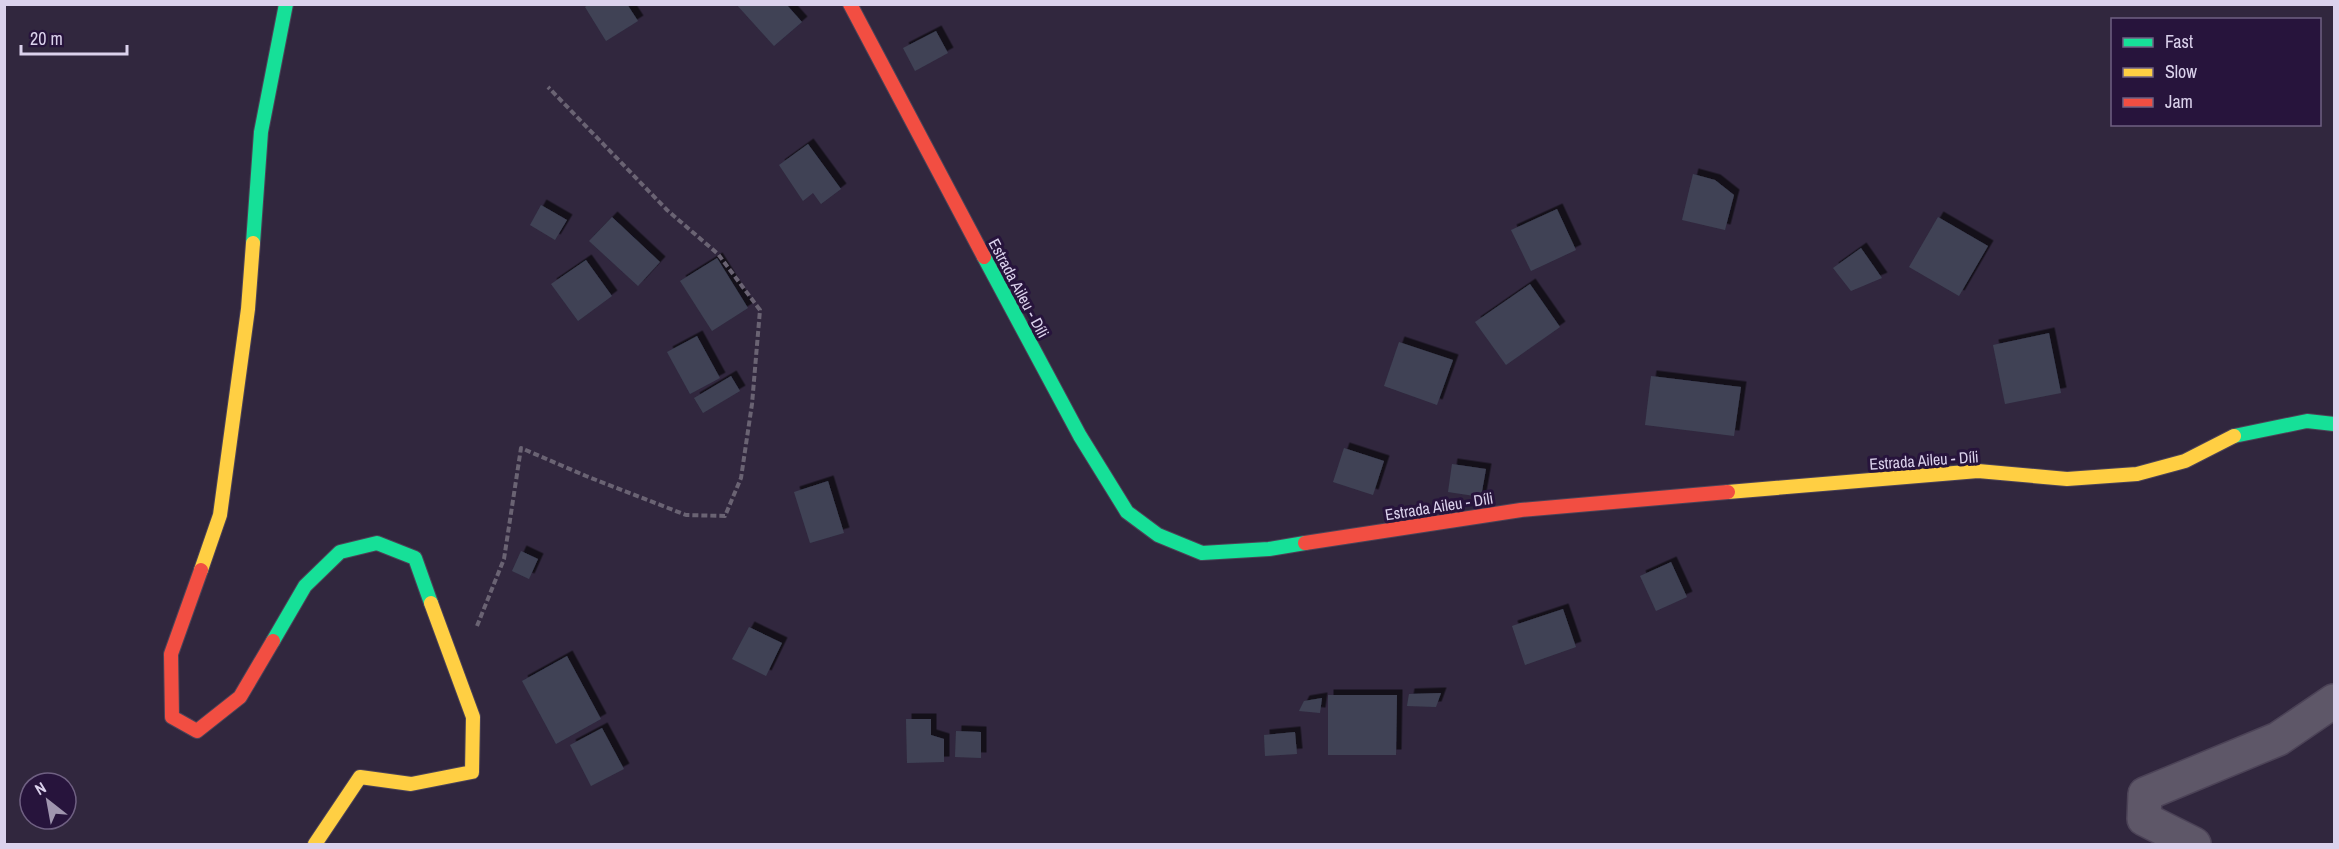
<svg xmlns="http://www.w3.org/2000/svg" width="2339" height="849" font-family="'Archivo Narrow',sans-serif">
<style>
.building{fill:#3f4355;filter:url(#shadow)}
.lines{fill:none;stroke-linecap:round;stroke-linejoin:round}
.street-casing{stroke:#4c4357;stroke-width:36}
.fast-casing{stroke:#4c4357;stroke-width:16}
.slow-casing{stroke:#4c4357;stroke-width:16}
.jam-casing{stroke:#4c4357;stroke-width:16}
.path{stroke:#6a6373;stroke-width:4;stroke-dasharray:6 3;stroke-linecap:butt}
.street{stroke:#5e5768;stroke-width:33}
.fast{stroke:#16e098;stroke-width:14}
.slow{stroke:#ffcf43;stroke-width:14}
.jam{stroke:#f24e42;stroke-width:14}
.labels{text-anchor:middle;stroke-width:6;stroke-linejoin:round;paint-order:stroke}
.street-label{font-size:16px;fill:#dbd2ec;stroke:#27143c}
</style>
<defs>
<filter id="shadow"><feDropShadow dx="5.5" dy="-5.5" stdDeviation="0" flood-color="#0009"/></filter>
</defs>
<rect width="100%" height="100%" fill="#31273e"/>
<g class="building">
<polygon points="589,4 627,4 638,21 606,41 585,7"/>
<polygon points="736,4 786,4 802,22 774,46"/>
<polygon points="936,31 948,53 915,71 903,48"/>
<polygon points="808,144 841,189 821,204 813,193 803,201 779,165"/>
<polygon points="1693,174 1715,180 1734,195 1725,230 1682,220"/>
<polygon points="541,205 567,220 555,240 530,225"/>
<polygon points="1557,209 1576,250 1531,271 1511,230"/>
<polygon points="612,217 660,262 638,286 589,241"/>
<polygon points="1938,217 1988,246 1959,296 1909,267"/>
<polygon points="1861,248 1882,278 1851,291 1833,268"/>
<polygon points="717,258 748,308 712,331 680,281"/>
<polygon points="586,260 612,296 578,321 551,284"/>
<polygon points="1530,284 1560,327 1506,365 1475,322"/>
<polygon points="2049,333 2061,393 2005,404 1993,345"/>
<polygon points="697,336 720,378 690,394 667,352"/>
<polygon points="1399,342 1453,360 1437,405 1384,386"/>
<polygon points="731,376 740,391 703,413 694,398"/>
<polygon points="1651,376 1741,387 1734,436 1645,425"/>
<polygon points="1344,448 1384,461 1373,495 1333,482"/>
<polygon points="1452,464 1486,469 1481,497 1448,492"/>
<polygon points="828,481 844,533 810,543 794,492"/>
<polygon points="521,551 538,559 529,579 512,571"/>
<polygon points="1671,562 1687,597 1656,611 1640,576"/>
<polygon points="1563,609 1576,647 1525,665 1512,626"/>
<polygon points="749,627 782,643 766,676 732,659"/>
<polygon points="567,656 601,719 556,744 522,681"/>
<polygon points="1441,693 1436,707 1407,706 1409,694"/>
<polygon points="1328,695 1397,695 1396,755 1328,755"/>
<polygon points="1322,698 1320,713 1299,711 1304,701"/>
<polygon points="906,719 931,719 931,735 944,739 944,762 907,763"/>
<polygon points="602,728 624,769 591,786 570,745"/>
<polygon points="956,731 981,732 981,758 955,757"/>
<polygon points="1295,732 1297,754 1265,756 1264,735"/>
</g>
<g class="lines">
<g class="street-casing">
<polyline id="street" points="2194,844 2144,819 2145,794 2278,739 2334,701"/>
</g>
<g class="fast-casing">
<g id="fast">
<polyline points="253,243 261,132 286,4"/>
<polyline points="984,257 1080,436 1127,512 1158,535 1202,553 1269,549 1305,543"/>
<polyline points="2234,436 2307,421 2334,424"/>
<polyline points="273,641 305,586 340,552 377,543 415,558 431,603"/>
</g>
</g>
<g class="slow-casing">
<g id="slow">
<polyline points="1728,492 1978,471 2067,479 2137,474 2185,461 2234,436"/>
<polyline points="201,570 220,515 248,309 253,243"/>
<polyline points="315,844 360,777 411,784 472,772 473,717 431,603"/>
</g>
</g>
<g class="jam-casing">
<g id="jam">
<polyline points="850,4 984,257"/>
<polyline points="1305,543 1521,510 1728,492"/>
<polyline points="201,570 171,654 172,717 197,731 240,697 273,641"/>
</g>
</g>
<polyline class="path" points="477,626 504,559 521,448 586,476 686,515 725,516 741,478 752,404 760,310 718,254 667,210 548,87"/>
<use href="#street" class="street"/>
<use href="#fast" class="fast"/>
<use href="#slow" class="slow"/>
<use href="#jam" class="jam"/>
</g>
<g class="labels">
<g class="street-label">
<text transform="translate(1019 288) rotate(62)" y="6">Estrada Aileu - Díli</text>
<text transform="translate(1924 460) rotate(-4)" y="6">Estrada Aileu - Díli</text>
<text transform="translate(1439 506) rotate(-9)" y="6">Estrada Aileu - Díli</text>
</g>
</g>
<rect width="2339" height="849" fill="none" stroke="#dbd2ec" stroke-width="12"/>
<rect x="2111" y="18" width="210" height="108" fill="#27143c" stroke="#6f6082" stroke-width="1.5"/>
<rect x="2123" y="38" width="30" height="9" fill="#16e098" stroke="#6f6082" stroke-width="1.5"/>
<text x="2165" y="48" font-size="18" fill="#dbd2ec">Fast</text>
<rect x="2123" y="68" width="30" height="9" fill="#ffcf43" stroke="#6f6082" stroke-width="1.5"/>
<text x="2165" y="78" font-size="18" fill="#dbd2ec">Slow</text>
<rect x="2123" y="98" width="30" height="9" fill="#f24e42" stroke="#6f6082" stroke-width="1.5"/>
<text x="2165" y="108" font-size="18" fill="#dbd2ec">Jam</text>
<g transform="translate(48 801) rotate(329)"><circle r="28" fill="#27143c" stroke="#6f6082" stroke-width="1.5"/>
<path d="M0-4.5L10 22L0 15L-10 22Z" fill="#a096af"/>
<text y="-9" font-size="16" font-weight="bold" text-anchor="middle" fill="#dbd2ec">N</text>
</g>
<path d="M21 45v9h106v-9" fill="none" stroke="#dbd2ec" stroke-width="3"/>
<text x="30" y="45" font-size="18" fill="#dbd2ec" stroke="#27143c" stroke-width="4.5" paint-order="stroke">20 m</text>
</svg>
